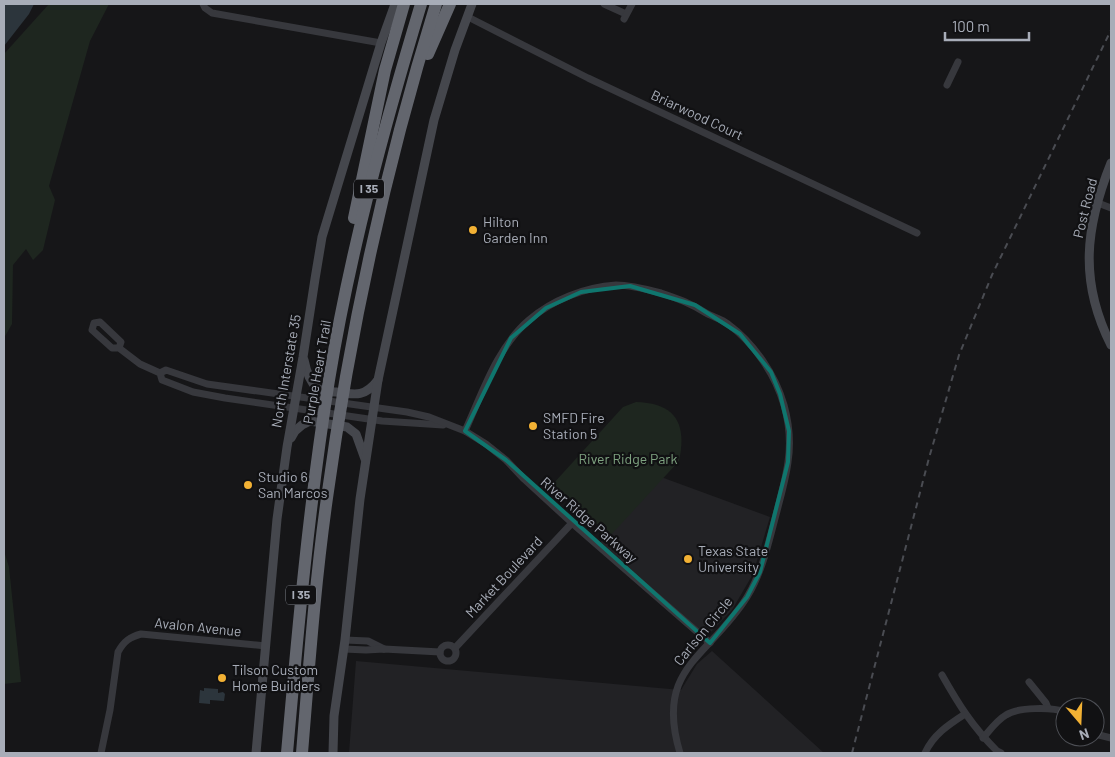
<svg xmlns="http://www.w3.org/2000/svg" width="1115" height="757" font-family="Barlow,sans-serif">
<style>
.built{fill:#222225}
.green{fill:#1e261f}
.water{fill:#2c353c}
.lines{fill:none;stroke-linecap:round;stroke-linejoin:round}
.street{stroke:#37383d;stroke-width:7}
.secondary{stroke:#45474d;stroke-width:9}
.highway{stroke:#63666e;stroke-width:12}
.rail{stroke:#4a4c52;stroke-width:2;stroke-dasharray:6 5;stroke-linecap:butt}
.marked{fill:none;stroke:#0f766e;stroke-width:4;stroke-linejoin:round}
.poi-dot{fill:#f2b134;stroke:#111113;stroke-width:2}
.labels{text-anchor:middle;stroke-width:4.5;stroke-linejoin:round;paint-order:stroke}
.shield{fill:#111113;stroke:#7b7e86;stroke-width:1}
.shield-label{font-size:12px;font-weight:bold;fill:#a8adb8}
.street-label{font-size:14px;fill:#a8adb8;stroke:#111113}
.poi-label{font-size:14px;fill:#a8adb8;stroke:#111113;text-anchor:start}
.park-label{font-size:14px;fill:#7fa381;stroke:#111113}
</style>
<rect width="100%" height="100%" fill="#161618"/>
<g class="built">
<polygon points="661,477 770,517 753,574 732,610 709,634 702,634 600,543"/>
<polygon points="712,651 824,753 349,753 356,661 681,690 697,664"/>
</g>
<g class="green">
<polygon points="49,4 109,4 90,41 49,186 55,200 43,250 33,260 26,249 13,265 12,324 4,338 4,54"/>
<path d="M636 402C676 403 687 424 679 461L610 536 553 484 623 407Z"/>
<polygon points="4,551 9,567 21,682 4,684"/>
</g>
<g class="water">
<polygon points="4,4 34,4 29,14 4,46"/>
<polygon points="204,688 218,689 218,693 223,692 225,694 224,701 210,700 210,704 199,703 200,690 204,691"/>
</g>
<g class="lines">
<g class="street">
<polyline points="203,4 205,8 212,13 381,43"/>
<polyline points="604,4 626,14"/>
<polyline points="468,17 588,78 917,233"/>
<polyline points="624,19 632,4"/>
<polyline points="947,85 958,62"/>
<polyline points="1098,203 1111,208"/>
<polyline points="119,348 121,342 100,322 94,323 92,330 112,348 119,348 140,364 160,373 162,380 193,392 225,398 382,421 443,425"/>
<polyline points="160,373 166,370 207,384 407,412 429,417 465,431 486,444 506,460 524,479 572,523 710,643"/>
<path d="M465 431C482 394 497 347 529 320 552 300 585 287 616 285 631 285 646 289 661 293 679 299 690 303 706 313 713 317 722 319 728 324 754 343 775 374 784 405 789 423 791 443 788 462 786 478 781 495 777 511 769 540 763 571 747 597 709 658 654 667 680 753"/>
<polyline points="345,640 368,641 384,649"/>
<circle cx="448" cy="653" r="8"/>
<polyline points="455,648 572,523"/>
<polyline points="344,649 366,650 384,649 440,652"/>
<path d="M942 675C959 705 972 726 997 751L1001 753"/>
<polyline points="1029,682 1046,703 1048,708"/>
<polyline points="1095,734 1111,738"/>
<path d="M983 738C990 730 997 720 1006 715 1018 707 1052 707 1065 712"/>
<path d="M101 753 110 710 118 652C124 641 130 637 141 634L266 646"/>
<path d="M925 753C933 735 948 725 965 714"/>
</g>
<g class="secondary">
<path d="M1111 163C1085 228 1079 281 1111 345"/>
<path d="M304 360C306 370 309 381 317 388 323 392 330 392 336 392 356 395 365 397 378 380"/>
<polyline points="291,438 295,431 302,425 310,421 347,427 356,434 365,459"/>
<polyline points="256,753 277,519 287,447 303,357 315,279 322,237 381,43 395,4"/>
<polyline points="333,753 334,716 345,640 360,499 378,380 434,120 455,50 472,4"/>
</g>
<g class="highway">
<polyline points="428,54 450,4"/>
<polyline points="354,218 385,70 404,4"/>
<path d="M287 753C298 628 309 504 329 380 350 252 384 127 421 4"/>
<path d="M302 753C309 668 315 582 327 498 350 330 386 165 436 4"/>
</g>
<polyline class="rail" points="852,753 929,458 959,355 992,275 1111,30"/>
</g>
<path class="marked" d="M630 286 695 305 740 334 771 372 780 394 789 431 788 462 760 572 747 597 710 643 506 460 465 431 511 338 546 308 581 292Z"/>
<g class="poi-dot">
<circle cx="473" cy="230" r="5"/>
<circle cx="533" cy="426" r="5"/>
<circle cx="248" cy="485" r="5"/>
<circle cx="688" cy="559" r="5"/>
<circle cx="222" cy="678" r="5"/>
</g>
<g class="labels">
<g class="shield">
<rect x="354" y="179.5" width="30" height="19" rx="4"/>
<rect x="286" y="585.5" width="30" height="19" rx="4"/>
</g>
<g class="shield-label">
<text x="369" y="193">I 35</text>
<text x="301" y="599">I 35</text>
</g>
<g class="street-label">
<text transform="translate(697 115) rotate(25)" y="5">Briarwood Court</text>
<text transform="translate(1085 208) rotate(-76)" y="5">Post Road</text>
<text transform="translate(286 371) rotate(-80)" y="5">North Interstate 35</text>
<text transform="translate(317 372) rotate(-80)" y="5">Purple Heart Trail</text>
<text transform="translate(589 520) rotate(41)" y="5">River Ridge Parkway</text>
<text transform="translate(504 577) rotate(-47)" y="5">Market Boulevard</text>
<text transform="translate(198 627) rotate(6)" y="5">Avalon Avenue</text>
<text transform="translate(703 631) rotate(-51)" y="5">Carlson Circle</text>
</g>
<g class="poi-label">
<text x="483" y="227">Hilton<tspan x="483" dy="16">Garden Inn</tspan></text>
<text x="543" y="423">SMFD Fire<tspan x="543" dy="16">Station 5</tspan></text>
<text x="258" y="482">Studio 6<tspan x="258" dy="16">San Marcos</tspan></text>
<text x="698" y="556">Texas State<tspan x="698" dy="16">University</tspan></text>
<text x="232" y="675">Tilson Custom<tspan x="232" dy="16">Home Builders</tspan></text>
</g>
<g class="park-label">
<text x="628" y="464">River Ridge Park</text>
</g>
</g>
<rect width="1115" height="757" fill="none" stroke="#a8adb8" stroke-width="10"/>
<g transform="translate(1080 722) rotate(161)"><circle r="24" fill="#111113" stroke="#4d4f55"/>
<path d="M0-4L9 19L0 12L-9 19Z" fill="#f2b134"/>
<text y="-8" font-size="14" font-weight="bold" text-anchor="middle" fill="#a8adb8">N</text>
</g>
<path d="M945 32v8h84v-8" fill="none" stroke="#a8adb8" stroke-width="2.5"/>
<text x="952" y="32" font-size="15" fill="#a8adb8" stroke="#111113" stroke-width="4" paint-order="stroke">100 m</text>
</svg>
